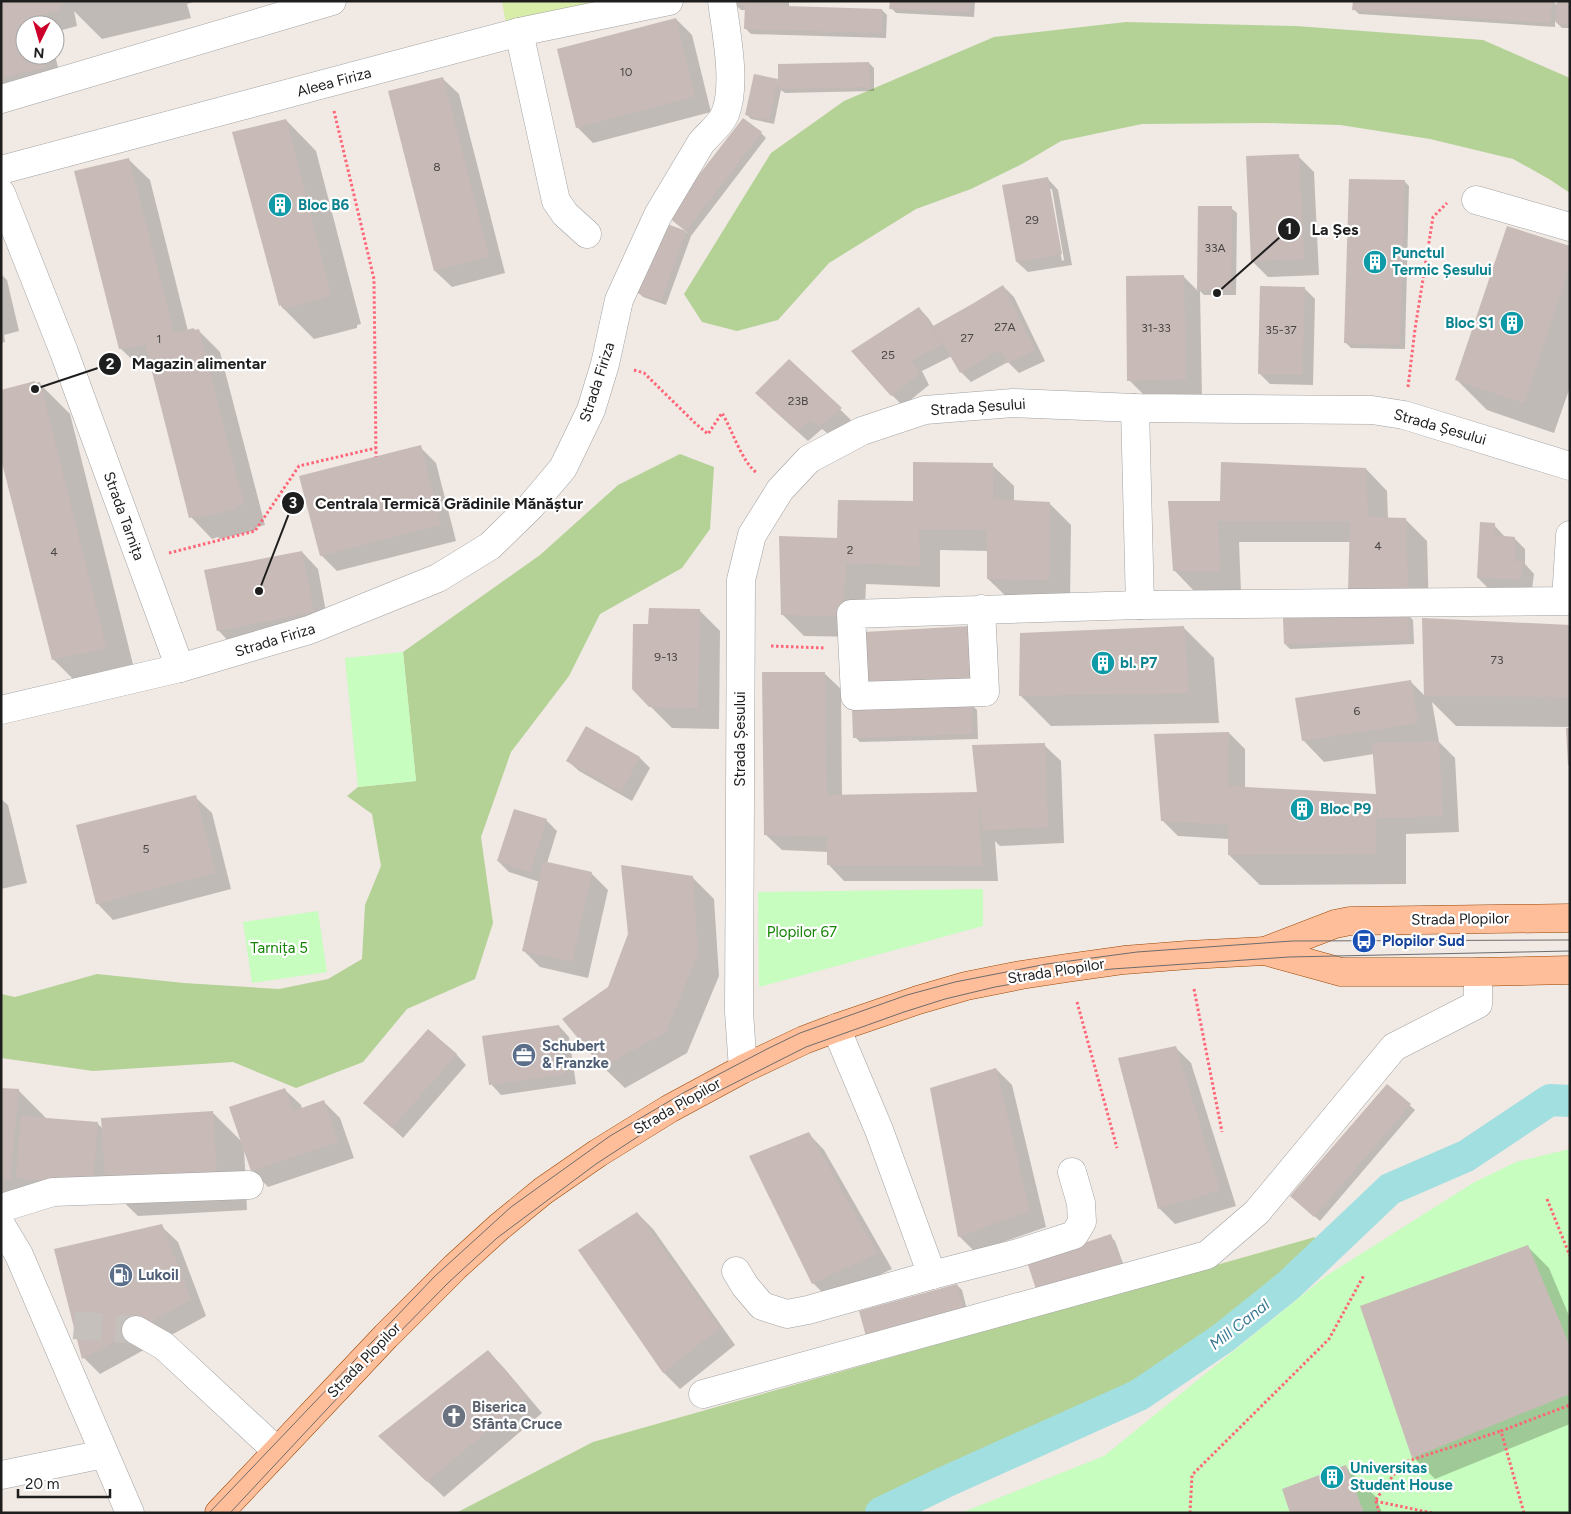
<svg xmlns="http://www.w3.org/2000/svg" width="1571" height="1514" font-family="Figtree,sans-serif">
<style>
.grass{fill:#d8eda7}
.forest{fill:#b4d296}
.park{fill:#c7fdbe}
.shadow{fill:#0003;fill-rule:evenodd}
.lines{fill:none;stroke-linecap:round;stroke-linejoin:round}
.canal{stroke:#a2dfe0;stroke-width:32}
.building{fill:#c8bab7}
.minor-tunnel{stroke:#c6c0bc;stroke-width:28;stroke-dasharray:28 14;stroke-linecap:butt}
.minor-casing{stroke:#a2a2a2;stroke-width:29}
.major-casing{stroke:#994600;stroke-width:29}
.path{stroke:#f67;stroke-width:3;stroke-dasharray:2.5 2.5;stroke-linecap:butt}
.minor{stroke:#fff;stroke-width:28}
.major{stroke:#ffbe9a;stroke-width:28}
.tram{stroke:#6c6c6c;stroke-width:1}
.labels{text-anchor:middle;stroke-width:4.5;stroke-linejoin:round;paint-order:stroke}
.number-label{font-size:12px;fill:#484544}
.street-label{font-size:15px;fill:#1e1e1e;stroke:#fff}
.culture-label{font-size:15px;font-weight:bold;fill:#0d838f;stroke:#fff;text-anchor:start}
.park-label{font-size:15px;fill:#158405;stroke:#fff}
.transit-label{font-size:15px;font-weight:bold;fill:#164399;stroke:#fff;text-anchor:start}
.service-label{font-size:15px;font-weight:bold;fill:#4e5e75;stroke:#fff;text-anchor:start}
.worship-label{font-size:15px;font-weight:bold;fill:#5b616d;stroke:#fff;text-anchor:start}
.water-label{font-size:16px;font-style:italic;fill:#3b7a93;stroke:#fff}
.leader{fill:none;stroke:#1e1e1e;stroke-width:2}
.callout-dot{fill:#1e1e1e;stroke:#fff;stroke-width:2}
.mark-label{font-size:15px;text-anchor:middle;font-weight:bold;fill:#fff}
.callout-label{font-size:16px;text-anchor:middle;font-weight:bold;fill:#1e1e1e;stroke:#fff;stroke-width:4.5;stroke-linejoin:round;paint-order:stroke}
</style>
<rect width="100%" height="100%" fill="#f0e9e4"/>
<polygon class="grass" points="502,1 604,1 506,24"/>
<g class="forest">
<polygon points="1126,22 1296,26 1483,40 1570,78 1570,193 1549,179 1513,159 1430,139 1340,125 1266,123 1142,124 1061,141 1022,164 971,189 916,209 829,263 778,320 737,331 702,322 684,294 771,153 844,101 994,37"/>
<polygon points="680,454 714,467 710,529 682,568 600,614 569,676 511,752 481,837 493,923 475,979 407,1009 363,1062 296,1088 233,1062 93,1071 1,1058 1,994 15,997 97,974 184,983 279,989 328,979 362,959 365,905 381,866 372,814 347,796 358,787 416,781 403,652 540,555 618,485"/>
<polygon points="1315,1237 1313,1250 1138,1388 868,1513 456,1513 593,1442"/>
</g>
<g class="park">
<polygon points="403,652 416,781 358,787 345,658"/>
<polygon points="983,889 983,926 759,987 758,892"/>
<polygon points="318,911 327,972 252,983 243,922"/>
<polygon points="1570,1149 1570,1513 961,1513 1104,1456 1326,1276 1473,1183 1516,1162"/>
</g>
<g class="shadow">
<polygon points="1,1 197,1 187,4 191,18 102,39 74,11 77,26 55,32 55,25 25,25 25,55 55,55 62,83 13,95 1,83"/>
<polygon points="736,1 789,1 789,7 882,10 887,15 886,38 751,34 746,29 746,10 741,10 736,5"/>
<polygon points="891,1 975,1 974,17 896,13 891,8"/>
<polygon points="1354,1 1553,1 1558,6 1570,1 1570,28 1562,28 1555,21 1555,27 1359,14 1354,9"/>
<polygon points="676,19 692,35 711,112 593,143 577,127"/>
<polygon points="869,63 874,68 874,91 785,93 781,90 774,124 751,119 746,114 777,80 779,83"/>
<polygon points="442,78 459,94 505,273 452,287 435,271"/>
<polygon points="286,120 316,151 361,324 357,325 357,328 314,339 281,306 233,133"/>
<polygon points="761,133 766,138 691,236 666,305 643,297 638,292 662,223 688,233 673,221"/>
<polygon points="1298,156 1314,172 1319,275 1268,277 1252,261"/>
<polygon points="128,159 150,180 188,331 194,329 196,331 198,330 220,352 265,525 256,527 257,530 220,539 218,537 212,539 191,517 152,368 142,369 120,348"/>
<path d="M1048 179 1058 190 1072 265 1028 272 1017 262ZM1049 189H1052L1064 260 1062 261Z"/>
<polygon points="1404,181 1409,186 1405,349 1351,348 1346,343"/>
<polygon points="1199,207 1231,208 1237,213 1236,295 1204,295 1200,291 1202,395 1145,396 1129,380 1184,277 1198,291"/>
<polygon points="1570,248 1570,387 1554,433 1487,410 1456,379"/>
<polygon points="1,274 7,280 19,331 4,335 5,342 1,343"/>
<polygon points="1003,286 1014,297 1045,361 1019,373 1008,362 971,382 961,372 952,356 922,371 929,385 903,406 892,395 919,308 929,319 934,327"/>
<polygon points="1304,288 1315,299 1313,385 1270,384 1259,373"/>
<polygon points="789,360 851,420 831,436 822,429 808,441 767,404"/>
<polygon points="36,384 40,384 70,414 136,676 84,690 53,659"/>
<polygon points="420,447 436,463 456,541 337,571 321,555"/>
<polygon points="992,465 1014,486 1014,501 1049,503 1071,525 1070,601 1010,600 988,579 988,551 940,550 940,587 866,584 864,634 866,637 804,636 782,614 838,539"/>
<polygon points="1366,469 1387,491 1388,519 1405,519 1427,541 1429,612 1350,542 1239,542 1241,592 1195,592 1174,570 1222,502"/>
<polygon points="1494,525 1505,537 1514,538 1525,549 1525,564 1534,574 1532,589 1489,589 1478,578"/>
<polygon points="302,552 318,569 329,628 234,647 218,630"/>
<polygon points="699,610 720,631 719,729 672,728 633,689 649,626"/>
<polygon points="1408,615 1413,620 1414,644 1290,649 1285,644"/>
<polygon points="1424,619 1570,626 1570,727 1456,726 1432,702 1439,742 1455,758 1459,832 1406,834 1406,884 1260,885 1229,855 1229,839 1178,836 1162,820 1229,733 1245,749 1245,788 1377,797 1374,754 1324,762 1303,740 1411,682 1425,696"/>
<polygon points="1183,627 1214,658 1219,723 1051,726 1020,695"/>
<polygon points="824,673 841,689 842,796 979,793 1044,745 1061,761 1064,843 1000,846 995,841 998,881 844,881 828,864 828,852 782,850 765,834"/>
<polygon points="972,705 977,710 978,739 860,742 855,737"/>
<polygon points="587,728 640,758 650,768 632,801 579,771 568,761"/>
<polygon points="195,797 212,813 231,889 113,920 97,903"/>
<polygon points="1,799 8,805 27,883 1,889"/>
<polygon points="546,820 557,831 547,863 592,874 608,890 588,978 540,967 524,951 540,882 509,872 498,861"/>
<polygon points="692,877 714,899 719,976 687,1053 625,1088 603,1067 564,1019 609,988"/>
<polygon points="559,1026 569,1037 576,1084 501,1095 491,1084"/>
<polygon points="1175,1047 1191,1063 1236,1206 1175,1224 1159,1208"/>
<polygon points="456,1054 466,1065 403,1138 376,1113"/>
<polygon points="996,1069 1012,1085 1046,1227 975,1252 959,1236"/>
<polygon points="1388,1086 1415,1110 1320,1221 1297,1201"/>
<polygon points="1,1089 18,1090 47,1119 97,1123 103,1129 213,1113 243,1143 284,1089 301,1105 302,1109 324,1102 340,1118 354,1158 268,1187 252,1170 244,1148 247,1210 138,1216 107,1186 1,1206"/>
<polygon points="808,1133 824,1150 892,1269 829,1299 813,1283"/>
<polygon points="637,1213 653,1229 735,1345 680,1389 664,1373 579,1251"/>
<polygon points="161,1226 178,1242 206,1316 100,1374 84,1358"/>
<polygon points="1110,1236 1115,1241 1125,1269 1043,1297"/>
<polygon points="1528,1247 1549,1268 1570,1318 1570,1424 1435,1479 1413,1457"/>
<polygon points="957,1285 962,1290 969,1318 873,1344"/>
<polygon points="488,1351 504,1368 542,1413 444,1497 396,1452"/>
<polygon points="1346,1467 1376,1497 1382,1513 1292,1513"/>
</g>
<g class="lines">
<polyline class="canal" points="881,1513 943,1483 1139,1395 1223,1338 1289,1285 1390,1189 1466,1156 1550,1100 1570,1101"/>
</g>
<g class="building">
<polygon points="1,1 60,1 62,10 35,17 36,25 25,25 25,55 43,55 46,67 1,78"/>
<polygon points="735,1 758,1 759,5 753,5 882,9 882,33 744,29 745,5 735,5"/>
<polygon points="761,1 785,1 784,5 761,4"/>
<polygon points="890,1 970,1 969,12 889,9"/>
<polygon points="1353,1 1552,1 1550,23 1352,10"/>
<polygon points="1557,1 1570,1 1570,24 1556,23"/>
<polygon points="676,18 695,96 576,128 557,49"/>
<polygon points="869,62 870,87 778,89 778,64"/>
<polygon points="754,74 778,79 769,120 745,115"/>
<polygon points="443,77 489,257 434,271 388,91"/>
<polygon points="743,118 762,132 686,231 667,216"/>
<polygon points="286,119 331,294 327,295 327,298 283,309 281,305 279,306 232,132"/>
<polygon points="1299,154 1304,259 1251,261 1246,156"/>
<polygon points="129,158 174,333 194,328 194,330 199,329 244,504 236,506 236,509 198,518 197,516 189,518 145,344 124,349 124,348 119,349 74,171"/>
<polygon points="1048,177 1062,254 1016,262 1002,185"/>
<polygon points="1349,179 1405,180 1400,345 1344,343"/>
<polygon points="1198,206 1232,206 1231,290 1197,290"/>
<polygon points="662,222 686,231 661,301 637,293"/>
<polygon points="1507,226 1570,246 1570,266 1524,403 1455,380"/>
<polygon points="1184,275 1186,379 1127,381 1126,276"/>
<polygon points="1003,285 1035,350 1007,363 1000,350 960,373 933,326 974,303"/>
<polygon points="1260,286 1305,287 1302,375 1258,374"/>
<polygon points="919,307 943,344 912,360 919,374 891,396 851,351"/>
<polygon points="789,359 842,408 820,426 810,420 797,431 755,393"/>
<polygon points="35,381 35,383 40,382 106,646 101,647 101,649 57,659 52,660 1,459 1,390"/>
<polygon points="421,445 441,525 320,556 299,476"/>
<polygon points="913,462 993,463 993,499 1050,502 1049,580 987,579 987,530 919,529 920,566 846,563 843,616 781,615 779,536 837,538 838,500 913,501"/>
<polygon points="1221,462 1366,468 1368,517 1406,518 1408,591 1348,591 1350,521 1218,521 1220,571 1173,571 1168,501 1220,501"/>
<polygon points="1480,522 1495,523 1495,535 1515,537 1515,561 1524,562 1521,579 1477,578"/>
<polygon points="302,551 314,612 217,631 204,570"/>
<polygon points="649,608 700,609 698,708 649,707 632,689 633,624 648,624"/>
<polygon points="1408,614 1409,640 1284,644 1283,618"/>
<polygon points="1422,618 1570,625 1570,697 1424,696"/>
<polygon points="970,626 973,681 868,687 864,632"/>
<polygon points="1184,626 1189,693 1019,696 1020,633"/>
<polygon points="762,672 825,672 827,808 827,795 977,792 972,745 1045,743 1048,827 983,830 978,797 982,866 827,865 827,837 764,835"/>
<polygon points="1411,680 1418,723 1302,741 1295,698"/>
<polygon points="972,704 973,734 853,738 852,708"/>
<polygon points="586,726 640,757 621,792 566,761"/>
<polygon points="1566,728 1570,728 1570,765 1568,765"/>
<polygon points="1229,732 1228,786 1376,794 1372,743 1439,741 1443,816 1378,818 1376,799 1376,854 1228,855 1228,825 1161,821 1154,734"/>
<polygon points="196,795 216,873 96,904 76,825"/>
<polygon points="514,809 547,819 530,872 497,861"/>
<polygon points="543,861 592,872 572,962 522,951"/>
<polygon points="621,865 693,876 698,954 666,1032 602,1067 562,1019 608,987 628,934"/>
<polygon points="559,1025 566,1074 489,1085 482,1036"/>
<polygon points="428,1029 457,1054 392,1128 363,1103"/>
<polygon points="1176,1046 1220,1190 1158,1209 1118,1058"/>
<polygon points="996,1068 1030,1211 958,1237 930,1088"/>
<polygon points="1387,1084 1411,1104 1314,1217 1290,1196"/>
<polygon points="1,1088 19,1089 10,1180 1,1179"/>
<polygon points="285,1088 293,1111 324,1100 338,1142 251,1171 229,1107"/>
<polygon points="213,1111 217,1180 106,1186 101,1118"/>
<polygon points="21,1116 98,1122 93,1184 16,1178"/>
<polygon points="809,1132 877,1253 812,1284 749,1156"/>
<polygon points="637,1212 720,1328 663,1373 578,1250"/>
<polygon points="162,1224 191,1300 82,1359 54,1249"/>
<polygon points="1111,1234 1121,1264 1037,1292 1027,1262"/>
<polygon points="1528,1245 1570,1346 1570,1394 1412,1458 1360,1306"/>
<polygon points="957,1284 965,1313 867,1340 859,1311"/>
<polygon points="488,1350 527,1397 427,1482 378,1436"/>
<polygon points="1346,1465 1364,1513 1290,1513 1282,1489"/>
</g>
<g class="lines">
<polyline class="minor-tunnel" points="74,1325 136,1330"/>
<g class="minor-casing">
<g id="minor">
<polyline points="519,32 556,201 565,214 587,234"/>
<polyline points="1,99 332,1"/>
<polyline points="1,170 519,32 669,1"/>
<polyline points="1,193 64,352 180,668 1,710"/>
<polyline points="1476,200 1570,227"/>
<polyline points="1135,408 1140,605"/>
<polyline points="981,609 985,692 855,696 851,614 1140,605 1566,601 1570,535"/>
<path d="M180 668 309 630 438 578 490 546 531 506 563 468 591 410 605 364 619 300 658 215 701 143C709 133 720 126 725 114 737 85 726 32 722 1"/>
<polyline points="836,1028 879,1130 932,1275"/>
<polyline points="743,1069 739,1012 741,580 752,535 780,490 809,459 862,431 925,410 1013,403 1135,408 1372,410 1404,415 1570,466"/>
<polyline points="1,1208 53,1192 249,1185"/>
<polyline points="1,1225 19,1255 130,1513"/>
<polyline points="736,1271 745,1286 762,1306 787,1314 808,1310 932,1275 1018,1253 1074,1235 1082,1222 1081,1203 1072,1172"/>
<polyline points="136,1330 164,1346 277,1451"/>
<polyline points="703,1394 1207,1255 1257,1212 1394,1047 1478,1004 1478,972"/>
<polyline points="1,1475 104,1454"/>
</g>
</g>
<g class="major-casing">
<g id="major">
<polyline points="1265,951 1335,924 1350,921 1570,918"/>
<polyline points="219,1513 386,1336 455,1267 499,1227 543,1191 598,1153 669,1109 743,1069 804,1040 836,1028 918,1000 966,986 1021,975 1067,968 1124,960 1188,955 1265,951 1341,972 1478,972 1570,970"/>
</g>
</g>
<g class="path">
<polyline points="334,111 374,279 376,457"/>
<path d="M634 370 644 373 695 423 708 434 722 413C733 431 741 461 757 473"/>
<polyline points="1408,387 1415,329 1433,217 1447,203"/>
<polyline points="169,553 255,531 299,466 376,448"/>
<polyline points="771,646 825,648"/>
<polyline points="1194,989 1222,1132"/>
<polyline points="1077,1002 1117,1148"/>
<polyline points="1547,1199 1570,1256"/>
<polyline points="1376,1501 1379,1513"/>
<polyline points="1190,1513 1192,1475 1329,1339 1364,1275"/>
<polyline points="1432,1513 1375,1501 1402,1463 1501,1431"/>
<polyline points="1524,1513 1501,1431 1570,1405"/>
</g>
<use href="#minor" class="minor"/>
<use href="#major" class="major"/>
<g class="tram">
<polyline points="209,1513 434,1277 511,1207 610,1136 685,1092 767,1049 800,1033 907,995 955,982 1047,964 1137,952 1292,941 1570,940"/>
<polyline points="230,1513 384,1348 448,1283 497,1238 596,1164 648,1130 693,1104 806,1047 904,1012 945,999 995,987 1069,974 1112,969 1289,957 1570,951"/>
</g>
</g>
<defs>
<g id="building-disc" transform="scale(1.25)"><circle r="9.5" fill="#0f9aa8" stroke="#fff"/><path d="M-4-6H4V6H1V3H-1V6H-4ZM-2.5-4.3h1.7v1.8h-1.7ZM.8-4.3h1.7v1.8H.8ZM-2.5-1h1.7V.8h-1.7ZM.8-1h1.7V.8H.8Z" fill="#fff"/></g>
<g id="bus-disc" transform="scale(1.25)"><circle r="9.5" fill="#1a4fb4" stroke="#fff"/><path d="M-5-6H5V4H4V6H2V4H-2V6H-4V4H-5ZM-3.5-4V0h7V-4ZM-3.5 1.2v1.5H-2V1.2ZM2 1.2v1.5H3.5V1.2Z" fill="#fff"/></g>
<g id="office-disc" transform="scale(1.25)"><circle r="9.5" fill="#5c6f8a" stroke="#fff"/><path d="M-6-3h4V-5.5h4V-3h4V5H-6ZM-1-4.5V-3h2v-1.5ZM-6 0V1H6V0Z" fill="#fff"/></g>
<g id="fuel-disc" transform="scale(1.25)"><circle r="9.5" fill="#5c6f8a" stroke="#fff"/><path d="M-5.5-6h7V0h2V4h1.3V-2.5L3-4.5l.8-.8L6-3V5H2.5V1h-1V6h-7ZM-4.2-4.7v3.2H.2V-4.7Z" fill="#fff"/></g>
<g id="church-disc" transform="scale(1.25)"><circle r="9.5" fill="#6b7280" stroke="#fff"/><path d="M-1.2-6h2.4v3.5h3.3v2.4h-3.3V6h-2.4V-.1h-3.3v-2.4h3.3Z" fill="#fff"/></g>
</defs>
<g fill-rule="evenodd">
<use href="#building-disc" x="280" y="205"/>
<use href="#building-disc" x="1375" y="262"/>
<use href="#building-disc" x="1512" y="323"/>
<use href="#building-disc" x="1103" y="663"/>
<use href="#building-disc" x="1302" y="809"/>
<use href="#bus-disc" x="1364" y="941"/>
<use href="#office-disc" x="524" y="1055"/>
<use href="#fuel-disc" x="121" y="1275"/>
<use href="#church-disc" x="454" y="1416"/>
<use href="#building-disc" x="1332" y="1477"/>
</g>
<g class="labels">
<g class="number-label">
<text x="626" y="76">10</text>
<text x="437" y="171">8</text>
<text x="1032" y="224">29</text>
<text x="1215" y="252">33A</text>
<text x="1005" y="331">27A</text>
<text x="1156" y="332">31-33</text>
<text x="1281" y="334">35-37</text>
<text x="967" y="342">27</text>
<text x="159" y="343">1</text>
<text x="888" y="359">25</text>
<text x="798" y="405">23B</text>
<text x="1378" y="550">4</text>
<text x="850" y="554">2</text>
<text x="54" y="556">4</text>
<text x="666" y="661">9-13</text>
<text x="1497" y="664">73</text>
<text x="1357" y="715">6</text>
<text x="146" y="853">5</text>
</g>
<g class="street-label">
<text transform="translate(334 82) rotate(-15)" y="5">Aleea Firiza</text>
<text transform="translate(597 382) rotate(-72)" y="5">Strada Firiza</text>
<text transform="translate(978 407) rotate(-4)" y="5">Strada Șesului</text>
<text transform="translate(1440 427) rotate(16)" y="5">Strada Șesului</text>
<text transform="translate(124 516) rotate(70)" y="5">Strada Tarnița</text>
<text transform="translate(275 640) rotate(-17)" y="5">Strada Firiza</text>
<text transform="translate(740 739) rotate(-90)" y="5">Strada Șesului</text>
<text transform="translate(1460 919) rotate(-1)" y="5">Strada Plopilor</text>
<text transform="translate(1056 971) rotate(-9)" y="5">Strada Plopilor</text>
<text transform="translate(677 1106) rotate(-30)" y="5">Strada Plopilor</text>
<text transform="translate(364 1360) rotate(-46)" y="5">Strada Plopilor</text>
</g>
<g class="culture-label">
<text x="298" y="210">Bloc B6</text>
<text x="1392" y="258">Punctul<tspan x="1392" dy="17">Termic Șesului</tspan></text>
<text x="1494" y="328" text-anchor="end">Bloc S1</text>
<text x="1120" y="668">bl. P7</text>
<text x="1320" y="814">Bloc P9</text>
<text x="1350" y="1473">Universitas<tspan x="1350" dy="17">Student House</tspan></text>
</g>
<g class="park-label">
<text x="802" y="937">Plopilor 67</text>
<text x="279" y="953">Tarnița 5</text>
</g>
<g class="transit-label">
<text x="1382" y="946">Plopilor Sud</text>
</g>
<g class="service-label">
<text x="542" y="1051">Schubert<tspan x="542" dy="17">&amp; Franzke</tspan></text>
<text x="138" y="1280">Lukoil</text>
</g>
<g class="worship-label">
<text x="472" y="1412">Biserica<tspan x="472" dy="17">Sfânta Cruce</tspan></text>
</g>
<g class="water-label">
<text transform="translate(1239 1324) rotate(-38)" y="6">Mill Canal</text>
</g>
</g>
<path class="leader" d="M1217 293L1289 229M35 389L110 364M259 591L293 503"/>
<g class="callout-dot">
<circle cx="1217" cy="293" r="5"/>
<circle cx="35" cy="389" r="5"/>
<circle cx="259" cy="591" r="5"/>
<circle cx="1289" cy="229" r="12"/>
<circle cx="110" cy="364" r="12"/>
<circle cx="293" cy="503" r="12"/>
</g>
<g class="mark-label">
<text x="1289" y="234">1</text>
<text x="110" y="369">2</text>
<text x="293" y="508">3</text>
</g>
<g class="callout-label">
<text x="1335" y="235">La Șes</text>
<text x="199" y="369">Magazin alimentar</text>
<text x="449" y="509">Centrala Termică Grădinile Mănăștur</text>
</g>
<rect width="1571" height="1514" fill="none" stroke="#1e1e1e" stroke-width="5"/>
<g transform="translate(40 40) rotate(185)"><circle r="24" fill="#ffffff" stroke="#a5a5a5"/>
<path d="M0-4L9 19L0 12L-9 19Z" fill="#cd002c"/>
<text y="-8" font-size="14" font-weight="bold" text-anchor="middle" fill="#1e1e1e">N</text>
</g>
<path d="M18 1489v8h92v-8" fill="none" stroke="#1e1e1e" stroke-width="2.5"/>
<text x="25" y="1489" font-size="15" fill="#1e1e1e" stroke="#ffffff" stroke-width="4" paint-order="stroke">20 m</text>
</svg>
